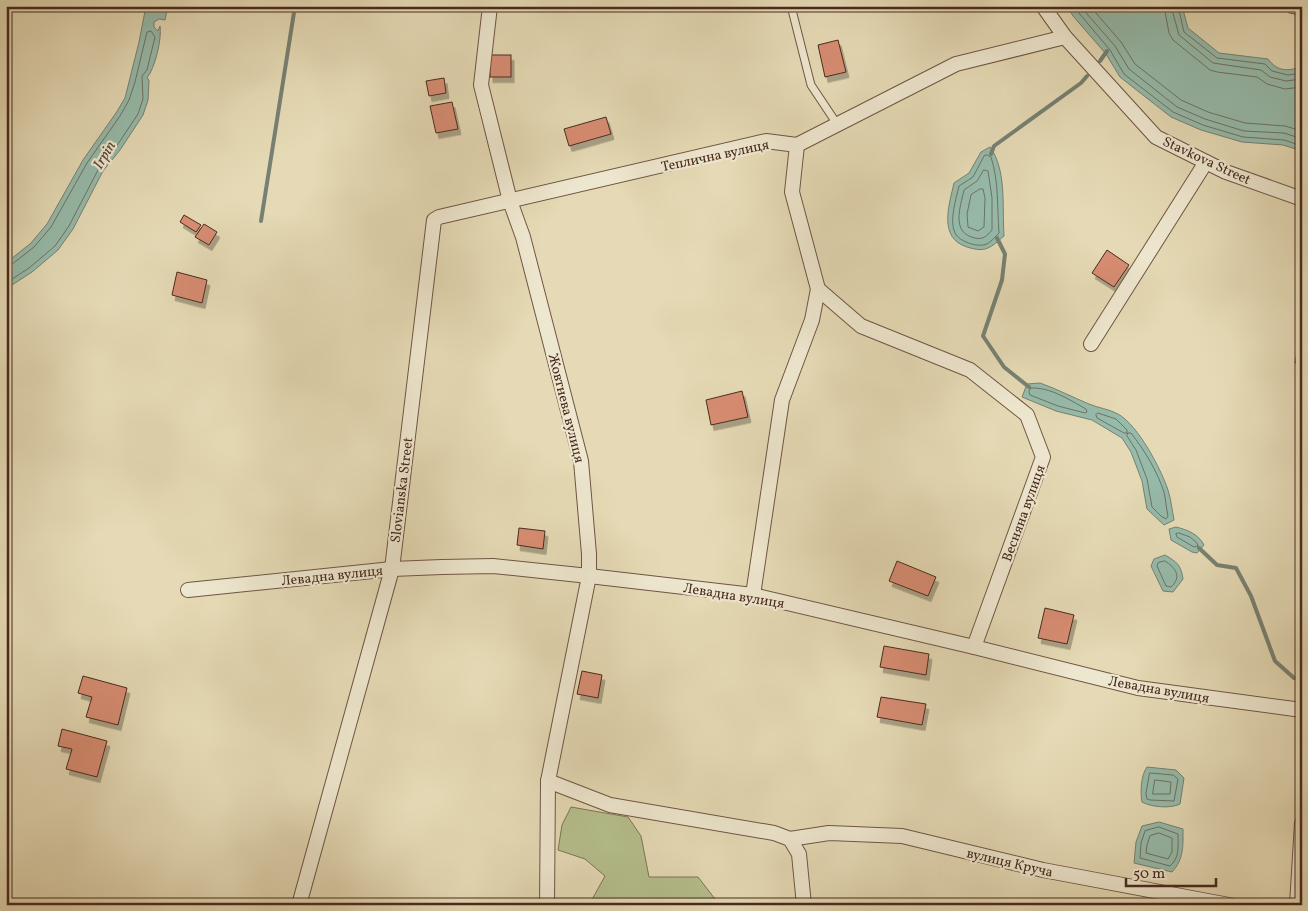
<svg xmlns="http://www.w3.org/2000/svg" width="1308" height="911" font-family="Vollkorn,serif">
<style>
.green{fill:#b5bf8d;stroke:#7e7456}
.water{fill:#96bbab;stroke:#778173}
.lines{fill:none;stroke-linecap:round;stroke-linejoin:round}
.shore{stroke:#6f7264;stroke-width:1}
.stream{stroke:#778173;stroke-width:4}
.building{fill:#d88d73;stroke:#482a1e;filter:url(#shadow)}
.service-casing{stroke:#6f5644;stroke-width:9}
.minor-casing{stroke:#6f5644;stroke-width:16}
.service{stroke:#eee7cf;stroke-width:7}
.minor{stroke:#eee7cf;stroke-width:14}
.labels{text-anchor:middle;stroke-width:4.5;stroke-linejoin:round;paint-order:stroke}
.street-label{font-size:14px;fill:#482a1e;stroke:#eee7cf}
.water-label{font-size:15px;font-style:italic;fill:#58473a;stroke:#eee7cf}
</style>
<defs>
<filter id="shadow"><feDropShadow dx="3" dy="5.5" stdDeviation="0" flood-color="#0004"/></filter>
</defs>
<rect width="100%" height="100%" fill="#e5dab5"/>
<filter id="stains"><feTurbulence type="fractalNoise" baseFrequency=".004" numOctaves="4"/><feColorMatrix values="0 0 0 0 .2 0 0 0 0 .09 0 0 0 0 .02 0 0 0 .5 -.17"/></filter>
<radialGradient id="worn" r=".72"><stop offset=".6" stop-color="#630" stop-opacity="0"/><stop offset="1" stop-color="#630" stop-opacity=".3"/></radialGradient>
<polygon class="green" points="571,807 628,817 641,836 649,877 698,877 715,899 713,905 589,905 605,876 585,859 558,850 562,825"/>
<g class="water">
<path d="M146 6H168L165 20 159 19 154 22V27L158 31 160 26C162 39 155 68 147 78L149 80 148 100 143 115 120 150 103 171 73 229 58 250 32 272 6 289V263L31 243 47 224 83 160 116 113 125 98 139 42Z"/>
<path d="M1067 6H1182L1188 28 1219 53 1268 59C1278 72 1287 71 1302 67V151L1283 145 1242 142 1201 130 1171 117 1120 77 1106 54 1073 16Z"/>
<path d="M990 147C1007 170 1002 208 1004 236 990 248 986 253 967 247 938 238 949 205 954 183L969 173 981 152Z"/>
<path d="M1040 383C1057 389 1072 397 1089 404 1098 408 1109 409 1118 414 1138 425 1161 469 1168 490 1171 499 1172 510 1174 520L1164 525 1147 509 1142 481 1131 452 1122 438 1092 420 1056 411 1022 397 1027 384Z"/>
<path d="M1176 527C1188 530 1198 534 1204 545L1197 553 1192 552 1171 540 1169 529Z"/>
<path d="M1165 555C1177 562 1181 565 1183 579L1173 592 1163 591 1151 566 1154 559Z"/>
<path d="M1147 767 1176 770 1184 778 1180 804C1170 809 1151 807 1142 802 1140 792 1141 775 1147 767Z"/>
<path d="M1159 822 1183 829C1183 846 1184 859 1172 872L1134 863 1136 842 1142 826Z"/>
</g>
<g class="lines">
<g class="shore">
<polyline points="1073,6 1110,50 1124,74 1173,112 1203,125 1243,137 1284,140 1302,146"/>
<polyline points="1080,6 1115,46 1129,69 1177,107 1205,119 1244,131 1284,133 1302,139"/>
<polyline points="1090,6 1121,42 1135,64 1181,100 1208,112 1245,123 1285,126 1302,131"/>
<polyline points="1164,6 1169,33 1173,40 1210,70 1217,72 1257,77 1267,84 1285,89 1302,87"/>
<polyline points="1171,6 1179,35 1213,63 1261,70 1270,77 1286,81 1302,79"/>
<polyline points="1178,6 1184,32 1217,58 1265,64 1272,71 1288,75 1302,73"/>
<path d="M987 155 991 157C999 182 997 207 999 233 996 236 991 242 987 244 979 248 959 242 955 233 949 221 956 199 959 186L973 177 984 156Z"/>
<path d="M984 170 988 171 992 198V230C987 236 983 240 975 238 951 233 960 208 964 190L977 181Z"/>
<polygon points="980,189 983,189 985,198 984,227 978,231 968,227 967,214 971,195"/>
<polyline points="6,266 11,265 34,247 51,227 87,163 120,116 129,100 135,82 147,32 151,31 155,37 147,70 142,76 143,99 138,114 116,147 99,168 69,226 55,246 29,268 6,283"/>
<path d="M1031 388C1050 387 1070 400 1086 409L1087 412 1085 413 1058 406 1030 395 1029 392Z"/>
<polygon points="1098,413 1116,419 1127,430 1127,433 1124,433 1097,418 1096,415"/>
<path d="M1128 433H1131C1145 451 1157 471 1164 492 1166 500 1166 508 1168 516L1166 519 1161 516 1152 507 1147 479 1136 450 1127 436Z"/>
<polygon points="1179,533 1190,537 1197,543 1198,546 1194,547 1177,537 1176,534"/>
<path d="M1165 561C1176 568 1182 577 1171 587L1166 586 1157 566 1158 563Z"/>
<polygon points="1150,773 1173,775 1178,779 1174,801 1150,800 1147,799 1146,794"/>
<polygon points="1155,780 1171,782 1170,794 1153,794"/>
<path d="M1159 827 1178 834C1178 845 1180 858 1170 866L1140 858 1141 843 1145 831Z"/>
<polygon points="1159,833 1172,838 1172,852 1168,859 1146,853 1147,845 1150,836"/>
</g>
<g class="stream">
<polyline points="1100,61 1107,51"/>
<polyline points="991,154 994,146 1081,83 1087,76"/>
<polyline points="261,221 295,6"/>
<polyline points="997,238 1005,254 1002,280 983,336 1004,367 1029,387"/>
<polyline points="1199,548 1217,565 1236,568 1251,596 1275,661 1294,678"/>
</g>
</g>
<g class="building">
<polygon points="838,40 846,72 825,77 818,45"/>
<rect x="490" y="55" width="21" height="22"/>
<polygon points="444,78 446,93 429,96 426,81"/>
<polygon points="452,102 458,129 436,133 430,106"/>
<polygon points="606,117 611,134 569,146 564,129"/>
<polygon points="184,215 201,225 196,232 180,222"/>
<polygon points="204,224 217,232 209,245 195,237"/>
<polygon points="1107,250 1129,265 1114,287 1092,273"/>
<polygon points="177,272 207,280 202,303 172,295"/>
<polygon points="1299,341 1302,342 1302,364 1295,363"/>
<polygon points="742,391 748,417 711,425 706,400"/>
<polygon points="519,528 545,531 543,549 517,545"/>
<polygon points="897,561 936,577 928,596 889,581"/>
<polygon points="1045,608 1074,615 1067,644 1038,638"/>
<polygon points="884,646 929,654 926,675 880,667"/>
<polygon points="582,671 602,675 598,698 577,694"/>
<polygon points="83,676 127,688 118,725 86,717 92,697 78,693"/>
<polygon points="881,697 926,704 922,725 877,717"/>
<polygon points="62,729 107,741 97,777 66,769 72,749 58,746"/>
</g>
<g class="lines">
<g class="service-casing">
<polyline id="service" points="791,6 811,85 837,124"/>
</g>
<g class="minor-casing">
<g id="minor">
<polyline points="490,6 481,85 510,201 523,237 581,461 589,554 589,576 548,781 547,905"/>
<polyline points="1043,6 1065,37 1156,137 1226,172 1302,199"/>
<polyline points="1292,6 1302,7"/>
<polyline points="797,145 792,192 818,289 861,326 970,370 1027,415 1043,457 974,647"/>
<polyline points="1091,344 1206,162"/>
<polyline points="188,590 392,569 442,567 493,566 589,576 753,595 974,647 1138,688 1302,710"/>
<polyline points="753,595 782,400 812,320 818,289"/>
<polyline points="548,781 610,805 774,833 790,839 799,854 804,905"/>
<polyline points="790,839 829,833 902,836 1043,870 1229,905"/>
<polyline points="299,905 392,569 434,220 439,217 766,141 797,145 956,64 1065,37"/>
<polyline points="1297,905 1302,823"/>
</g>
</g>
<use href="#service" class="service"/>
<use href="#minor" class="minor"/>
</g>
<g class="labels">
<g class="street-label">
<text transform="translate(715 155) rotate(-12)" y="5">Теплична вулиця</text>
<text transform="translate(1207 160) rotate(25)" y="5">Stavkova Street</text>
<text transform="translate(567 408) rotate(76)" y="5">Жовтнева вулиця</text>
<text transform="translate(401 490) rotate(-83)" y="5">Slovianska Street</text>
<text transform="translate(1023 513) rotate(-70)" y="5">Весняна вулиця</text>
<text transform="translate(332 575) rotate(-6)" y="5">Левадна вулиця</text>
<text transform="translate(734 595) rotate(9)" y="5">Левадна вулиця</text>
<text transform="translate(1159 689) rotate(10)" y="5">Левадна вулиця</text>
<text transform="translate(1010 862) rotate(13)" y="5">вулиця Круча</text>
</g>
<g class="water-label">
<text transform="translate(104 155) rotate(-59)" y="5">Irpin</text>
</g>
</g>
<rect width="1308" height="911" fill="none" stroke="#e5dab5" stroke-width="25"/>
<rect x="8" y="8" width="1293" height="896" fill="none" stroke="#482a1e" stroke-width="2.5"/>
<rect x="12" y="12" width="1283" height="886" fill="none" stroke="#482a1e"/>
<path d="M1126 878v8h90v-8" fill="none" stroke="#482a1e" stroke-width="2.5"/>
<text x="1133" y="878" font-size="15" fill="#482a1e" stroke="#eee7cf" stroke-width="4" paint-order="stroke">50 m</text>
<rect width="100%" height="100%" filter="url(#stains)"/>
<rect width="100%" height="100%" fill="url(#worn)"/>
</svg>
